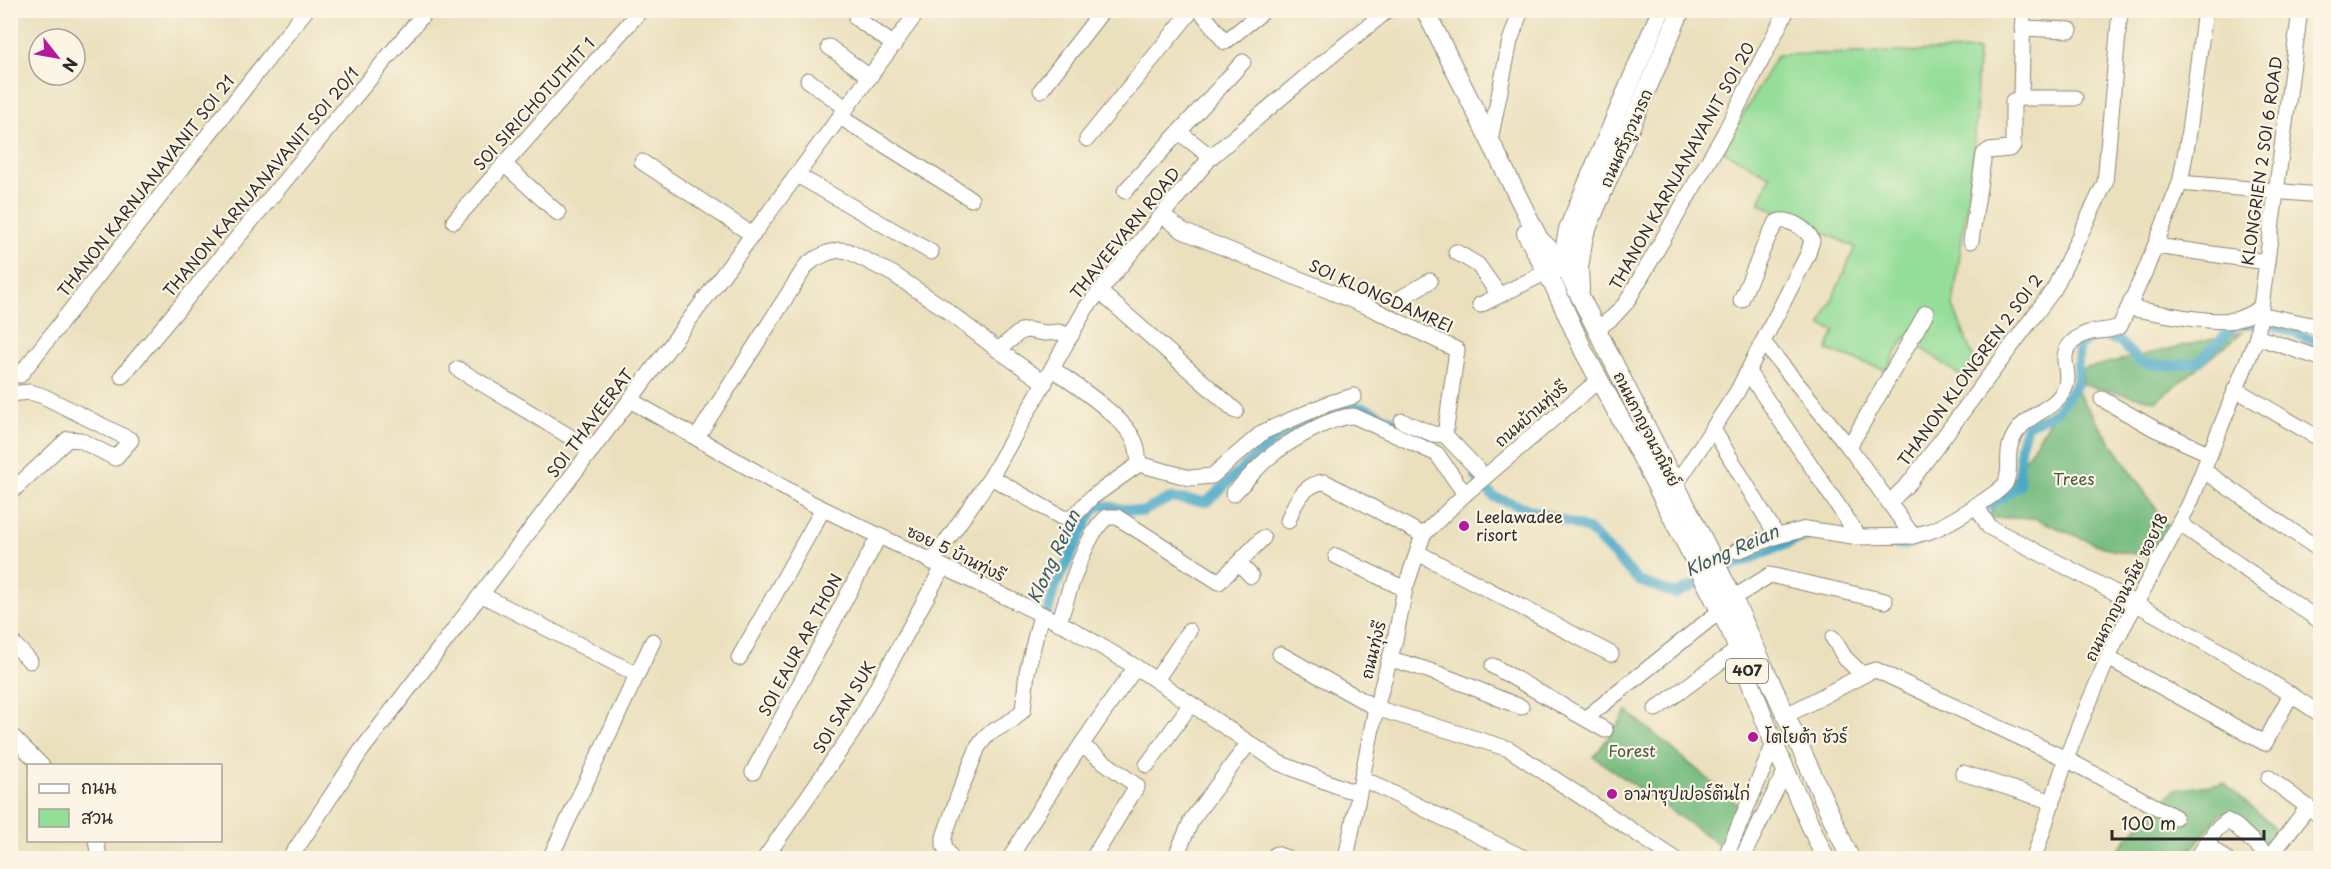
<svg xmlns="http://www.w3.org/2000/svg" width="2331" height="869" font-family="'Playpen Sans','Playpen Sans Thai',sans-serif">
<style>
.green{fill:#95de99;stroke:#608462;stroke-width:1.5}
.forest{fill:#78bd81;stroke:#527456;stroke-width:1.5}
.lines{fill:none;stroke-linecap:round;stroke-linejoin:round}
.canal{stroke:#4aa9c8;stroke-width:10}
.minor-casing{stroke:#8b8674;stroke-width:17}
.major-casing{stroke:#8b8674;stroke-width:20}
.minor{stroke:#fff;stroke-width:15}
.major{stroke:#fff;stroke-width:18}
.poi-dot{fill:#b5179e;stroke:#fcf5e5;stroke-width:2}
.labels{text-anchor:middle;stroke-width:4.5;stroke-linejoin:round;paint-order:stroke}
.shield{fill:#fcf5e5;stroke:#6a6863;stroke-width:1.5}
.shield-label{font-size:15px;font-weight:bold;fill:#2b2b2b}
.street-label{font-size:16px;fill:#2b2b2b;stroke:#fcf5e5}
.park-label{font-size:16px;fill:#465846;stroke:#fcf5e5}
.poi-label{font-size:16px;fill:#2b2b2b;stroke:#fcf5e5;text-anchor:start}
.water-label{font-size:18px;font-style:italic;fill:#375d6a;stroke:#fcf5e5}
</style>
<rect width="100%" height="100%" fill="#fcf5e5"/>
<filter id="ink" filterUnits="userSpaceOnUse"><feTurbulence type="fractalNoise" baseFrequency=".0167" numOctaves="2"/><feDisplacementMap in="SourceGraphic" scale="12" xChannelSelector="R" yChannelSelector="G"/><feConvolveMatrix kernelMatrix="1 2 1 2 8 2 1 2 1" color-interpolation-filters="sRGB"/></filter>
<filter id="wash" filterUnits="userSpaceOnUse"><feTurbulence type="fractalNoise" baseFrequency=".008" numOctaves="4" result="noise"/><feDisplacementMap in="SourceGraphic" scale="24" xChannelSelector="R" yChannelSelector="G"/><feGaussianBlur stdDeviation="1.35" result="paint"/><feColorMatrix in="noise" values="0 0 0 0 0 0 0 0 0 0 0 0 0 0 0 0 0 1.4 0 .05"/><feComposite in="paint" operator="in"/></filter>
<g filter="url(#wash)">
<rect width="100%" height="100%" fill="#ebe0bd"/>
<polygon class="green" points="1978,50 1975,141 1953,306 1974,360 1963,378 1906,336 1886,370 1827,350 1835,331 1821,325 1855,247 1759,203 1770,176 1723,151 1777,55"/>
<g class="forest">
<polygon points="2243,332 2156,401 2083,385 2082,369"/>
<polygon points="2072,385 2169,528 2155,558 2108,549 2034,518 1988,518"/>
<polygon points="1627,711 1739,805 1723,847 1594,757"/>
<polygon points="2224,783 2278,831 2269,846 2224,812 2220,814 2189,852 2190,858 2111,858 2147,816 2175,790"/>
</g>
<g class="lines">
<g class="canal">
<polyline points="1327,416 1350,406 1365,408 1407,427"/>
<polyline points="1476,477 1494,497 1588,529 1639,581 1676,594 1735,565 1814,533"/>
<polyline points="1989,506 2019,486 2020,448 2027,425 2056,412 2077,383 2079,345 2099,335 2119,341 2141,363 2168,366 2199,362 2235,325 2269,323 2320,343"/>
<polyline points="1879,542 1904,545 1949,531 1971,517"/>
<polyline points="1045,623 1054,589 1092,512 1099,505 1142,512 1170,498 1207,502 1259,453 1279,437 1310,424"/>
</g>
</g>
</g>
<g filter="url(#ink)">
<g class="lines">
<g class="minor-casing">
<g id="minor">
<polyline points="1200,10 1225,42 1265,10"/>
<polyline points="856,18 894,45"/>
<polyline points="2022,28 2070,30"/>
<polyline points="829,47 870,77"/>
<polyline points="808,80 846,108"/>
<polyline points="1041,90 1103,10"/>
<polyline points="2021,98 2075,98"/>
<polyline points="840,117 971,199"/>
<polyline points="1179,132 1211,157"/>
<polyline points="1087,139 1192,10"/>
<polyline points="1490,140 1510,41 1521,10"/>
<polyline points="642,162 753,235"/>
<polyline points="504,164 558,213"/>
<polyline points="797,175 931,252"/>
<polyline points="2180,183 2320,195"/>
<polyline points="1125,191 1243,62"/>
<polyline points="1162,215 1183,231 1373,309 1457,350 1445,435 1485,477"/>
<polyline points="454,221 641,10"/>
<polyline points="1971,241 1984,154 1988,151 2009,149 2013,146 2013,101 2021,98 2023,10"/>
<polyline points="2156,246 2267,262"/>
<polyline points="1456,252 1478,265 1499,295"/>
<polyline points="1099,291 1236,411"/>
<polyline points="1399,299 1430,281"/>
<polyline points="1480,305 1547,272 1555,266"/>
<path d="M2129 308C2156 312 2209 324 2234 320 2244 318 2252 313 2260 308"/>
<polyline points="2259,314 2320,327"/>
<polyline points="1596,330 1613,317 1626,303 1724,134 1787,10"/>
<polyline points="2257,337 2320,358"/>
<path d="M1763 342 1849 447 1913 536C1918 534 1925 533 1930 531 1943 527 2003 492 2006 482 2013 464 2002 451 2018 430 2031 412 2055 410 2065 388 2072 373 2058 359 2070 345 2087 325 2105 335 2120 326L2146 269 2180 183 2188 139 2205 10"/>
<polyline points="998,350 1045,383"/>
<polyline points="458,369 592,450"/>
<path d="M1053 369C1076 386 1123 416 1134 440 1138 447 1138 457 1139 464"/>
<polyline points="10,371 20,375 306,10"/>
<polyline points="122,376 427,10"/>
<polyline points="2235,389 2320,439"/>
<polyline points="10,394 30,392 43,396 131,440 115,458 80,440 68,439 10,493"/>
<polyline points="2102,399 2155,429 2210,454"/>
<polyline points="630,400 809,502 1070,628 1136,667 1279,763 1345,789 1359,792"/>
<polyline points="1402,421 1433,434 1445,435"/>
<polyline points="1713,429 1777,536"/>
<polyline points="697,437 806,266 813,260 827,253 839,250 848,251 893,274 941,306 998,350 1021,331 1027,330 1045,333 1059,332 1071,336"/>
<polyline points="1849,447 1926,313"/>
<polyline points="2204,471 2320,550"/>
<polyline points="991,477 1061,517 1071,519 1091,498 1139,464 1190,478 1212,476 1263,432 1327,404 1354,396"/>
<path d="M1676 484 1737 392 1807 256 1812 241C1809 230 1788 217 1777 222L1769 235 1741 300"/>
<path d="M1233 494C1247 480 1261 462 1277 451 1295 438 1333 416 1354 416L1437 454 1465 494"/>
<polyline points="1890,502 1910,482 2054,289 2105,183 2120,10"/>
<path d="M1976 505 1989 527C2102 585 2215 643 2320 714"/>
<path d="M1288 521C1294 503 1304 483 1325 482L1423 535"/>
<polyline points="2179,523 2320,621"/>
<polyline points="1859,537 1913,536"/>
<polyline points="1737,551 1777,536 1806,529 1859,537 1748,372"/>
<polyline points="1418,553 1611,654"/>
<polyline points="1336,556 1405,589"/>
<polyline points="932,562 991,477 1086,308 1162,215 1211,157 1315,69 1388,10"/>
<polyline points="1239,563 1251,576"/>
<polyline points="482,595 636,674"/>
<polyline points="1733,598 1770,575 1885,601"/>
<path d="M1059 623C1068 594 1084 536 1107 517H1117L1219 582 1263 538"/>
<polyline points="1833,638 1845,658 1863,675"/>
<polyline points="10,640 30,661"/>
<polyline points="1280,654 1376,708 1509,749 1674,858"/>
<polyline points="739,658 823,509"/>
<polyline points="2108,658 2265,743 2291,694"/>
<path d="M1389 659C1436 670 1477 690 1521 707"/>
<polyline points="1493,666 1605,730"/>
<polyline points="1156,680 1189,631"/>
<polyline points="1656,709 1738,649"/>
<polyline points="1787,715 1869,672 1876,670 2066,759 2175,817"/>
<polyline points="1586,718 1720,611"/>
<polyline points="10,734 42,766"/>
<polyline points="1081,745 1137,786 1093,858"/>
<polyline points="1147,765 1191,704"/>
<polyline points="753,772 879,536"/>
<polyline points="1963,773 2053,802"/>
<polyline points="1362,778 1524,858"/>
<polyline points="2269,778 2320,816"/>
<polyline points="96,840 99,858"/>
<polyline points="2206,844 2225,858"/>
<polyline points="1276,854 1287,858"/>
<polyline points="290,858 361,751 630,400 919,10"/>
<polyline points="550,858 653,641"/>
<polyline points="765,858 852,733 943,567"/>
<polyline points="951,858 944,846 944,837 960,791 978,747 988,734 1014,719 1023,710 1027,672 1041,614"/>
<path d="M1010 858C1048 792 1091 729 1136 667"/>
<polyline points="1175,858 1192,819 1248,744"/>
<polyline points="1346,858 1376,708 1395,640 1405,589 1423,535 1465,494 1600,379"/>
<polyline points="1725,858 1774,744"/>
<polyline points="1742,858 1786,770"/>
<polyline points="2034,858 2066,759 2081,721 2114,644 2190,503 2257,337 2300,10"/>
<polyline points="2197,858 2216,830 2227,821 2237,827 2270,858"/>
<polyline points="2269,858 2308,807"/>
</g>
</g>
<g class="major-casing">
<g id="major">
<polyline points="1425,10 1539,239 1562,261 1733,598 1850,858"/>
<polyline points="1526,233 1555,288 1584,352 1643,460 1731,632 1774,744 1825,858"/>
<polyline points="1563,259 1585,233 1681,10"/>
<polyline points="1561,269 1568,229 1661,10"/>
<polyline points="1580,291 1579,268 1584,235"/>
</g>
</g>
<use href="#minor" class="minor"/>
<use href="#major" class="major"/>
</g>
</g>
<g class="poi-dot">
<circle cx="1464" cy="526" r="6"/>
<circle cx="1753" cy="737" r="6"/>
<circle cx="1612" cy="794" r="6"/>
</g>
<g class="labels">
<rect class="shield" x="1726" y="659" width="42" height="24" rx="4.5"/>
<g class="shield-label">
<text x="1747" y="676">407</text>
</g>
<g class="street-label">
<text transform="translate(534 104) rotate(-48)" y="6">SOI SIRICHOTUTHIT 1</text>
<text transform="translate(1626 138) rotate(-66)" y="6">ถนนศรีภูวนารถ</text>
<text transform="translate(2262 161) rotate(-82)" y="6">KLONGRIEN 2 SOI 6 ROAD</text>
<text transform="translate(1682 166) rotate(-61)" y="6">THANON KARNJANAVANIT SOI 20</text>
<text transform="translate(261 182) rotate(-50)" y="6">THANON KARNJANAVANIT SOI 20/1</text>
<text transform="translate(146 186) rotate(-52)" y="6">THANON KARNJANAVANIT SOI 21</text>
<text transform="translate(1125 233) rotate(-51)" y="6">THAVEEVARN ROAD</text>
<text transform="translate(1381 296) rotate(24)" y="6">SOI KLONGDAMREI</text>
<text transform="translate(1970 370) rotate(-54)" y="6">THANON KLONGREN 2 SOI 2</text>
<text transform="translate(1531 414) rotate(-41)" y="6">ถนนบ้านทุ่งรี</text>
<text transform="translate(590 423) rotate(-53)" y="6">SOI THAVEERAT</text>
<text transform="translate(1647 429) rotate(63)" y="6">ถนนกาญจนวณิชย์</text>
<text transform="translate(956 553) rotate(26)" y="6">ซอย 5 บ้านทุ่งรี</text>
<text transform="translate(2126 587) rotate(-63)" y="6">ถนนกาญจนวนิช ซอย18</text>
<text transform="translate(800 645) rotate(-62)" y="6">SOI EAUR AR THON</text>
<text transform="translate(1373 650) rotate(-76)" y="6">ถนนทุ่งรี</text>
<text transform="translate(844 707) rotate(-59)" y="6">SOI SAN SUK</text>
</g>
<g class="park-label">
<text x="2074" y="485">Trees</text>
<text x="1632" y="757">Forest</text>
</g>
<g class="poi-label">
<text x="1476" y="523">Leelawadee<tspan x="1476" dy="18">risort</tspan></text>
<text x="1765" y="743">โตโยต้า ชัวร์</text>
<text x="1624" y="800">อาม่าซุปเปอร์ตีนไก่</text>
</g>
<g class="water-label">
<text transform="translate(1732 551) rotate(-24)" y="6">Klong Reian</text>
<text transform="translate(1054 557) rotate(-65)" y="6">Klong Reian</text>
</g>
</g>
<rect width="2331" height="869" fill="none" stroke="#fcf5e5" stroke-width="36"/>
<rect x="27" y="764" width="195" height="78" fill="#fcf5e5" stroke="#a8a49b" stroke-width="1.5"/>
<rect x="39" y="784" width="30" height="9" fill="#ffffff" stroke="#a8a49b" stroke-width="1.5"/>
<text x="81" y="794" font-size="18" fill="#2b2b2b">ถนน</text>
<rect x="39" y="809" width="30" height="18" fill="#95de99" stroke="#a8a49b" stroke-width="1.5"/>
<text x="81" y="824" font-size="18" fill="#2b2b2b">สวน</text>
<g transform="translate(57 57) rotate(121)"><circle r="28" fill="#fcf5e5" stroke="#a8a49b" stroke-width="1.5"/>
<path d="M0-4.5L10 22L0 15L-10 22Z" fill="#b5179e"/>
<text y="-9" font-size="16" font-weight="bold" text-anchor="middle" fill="#2b2b2b">N</text>
</g>
<path d="M2112 830v9h152v-9" fill="none" stroke="#2b2b2b" stroke-width="3"/>
<text x="2121" y="830" font-size="18" fill="#2b2b2b" stroke="#fcf5e5" stroke-width="4.5" paint-order="stroke">100 m</text>
</svg>
